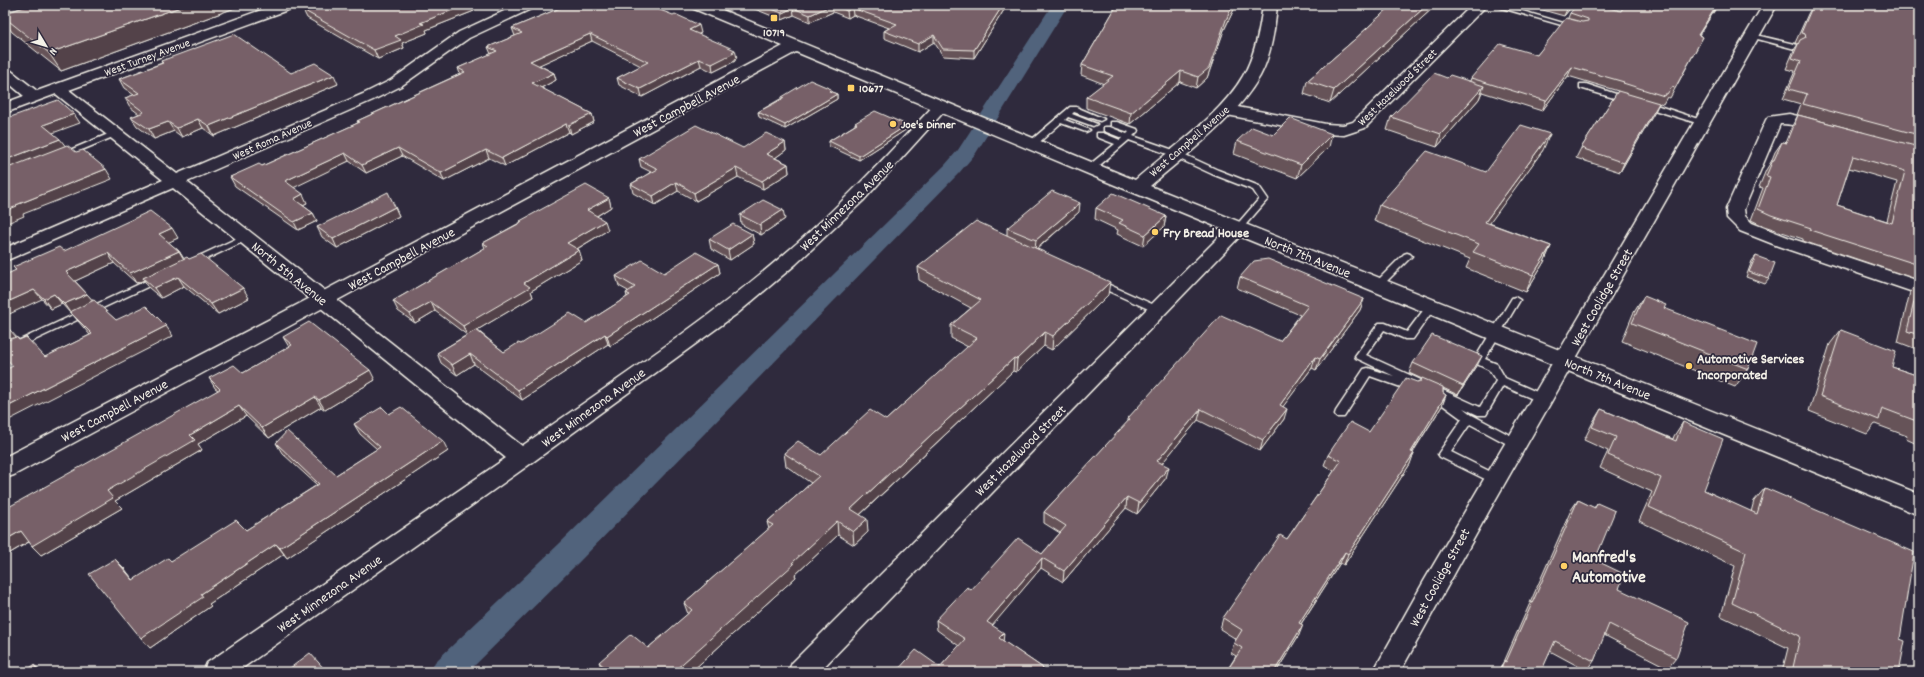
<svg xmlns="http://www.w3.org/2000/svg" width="1924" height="677" font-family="Dekko,sans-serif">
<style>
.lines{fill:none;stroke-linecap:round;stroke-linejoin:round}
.canal{fill:#51647c;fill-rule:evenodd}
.lane-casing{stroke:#f4f1e8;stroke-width:3}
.street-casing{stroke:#f4f1e8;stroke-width:3}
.secondary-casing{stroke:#f4f1e8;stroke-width:3}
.lane{fill:#2f2a3d;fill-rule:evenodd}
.street{fill:#2f2a3d;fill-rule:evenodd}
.secondary{fill:#2f2a3d;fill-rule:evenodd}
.wall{fill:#665359;stroke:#f4f1e8;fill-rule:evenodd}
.shaded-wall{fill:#534348;stroke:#f4f1e8}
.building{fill:#776067;stroke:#f4f1e8;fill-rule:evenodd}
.poi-dot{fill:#ffd166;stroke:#2f2a3d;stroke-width:1.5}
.labels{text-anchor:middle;stroke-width:3.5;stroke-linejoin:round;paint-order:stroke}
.far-poi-label{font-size:12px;font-weight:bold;fill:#f4f1e8;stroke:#2f2a3d;text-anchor:start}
.far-street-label{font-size:12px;fill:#f4f1e8;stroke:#2f2a3d}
.street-label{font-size:14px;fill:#f4f1e8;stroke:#2f2a3d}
.poi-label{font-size:14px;font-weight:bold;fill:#f4f1e8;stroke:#2f2a3d;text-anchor:start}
.near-poi-label{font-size:17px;font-weight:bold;fill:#f4f1e8;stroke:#2f2a3d;text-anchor:start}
</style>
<rect width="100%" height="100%" fill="#2f2a3d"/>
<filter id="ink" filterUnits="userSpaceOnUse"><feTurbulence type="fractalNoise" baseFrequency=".025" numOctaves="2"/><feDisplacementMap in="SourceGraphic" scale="8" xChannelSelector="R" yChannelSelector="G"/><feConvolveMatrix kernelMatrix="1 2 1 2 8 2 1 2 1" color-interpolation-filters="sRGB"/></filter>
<g filter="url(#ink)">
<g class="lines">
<polygon class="canal" points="1052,5 1068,5 976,153 959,173 579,562 468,672 430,672 435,662 559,544 945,165 958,150"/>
<g class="lane-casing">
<g id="lane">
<polygon points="504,5 512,5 520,10 515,11"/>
<polygon points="1491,5 1502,5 1577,27 1572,28"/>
<polygon points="1752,34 1798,45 1799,47 1795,49 1750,37 1749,36"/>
<polygon points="1580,84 1586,84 1631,99 1630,101 1624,101 1580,88"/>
<polygon points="1641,102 1647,102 1707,122 1703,124 1700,124 1641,106"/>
<polygon points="1070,107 1076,107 1104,119 1100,121 1074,112 1072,114 1097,124 1093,126 1068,117 1065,120 1090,130 1086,132 1061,123 1035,146 1029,146 1029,142"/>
<polygon points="1111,122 1117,122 1137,129 1138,131 1133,136 1179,152 1218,170 1259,186 1268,199 1241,230 1238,231 1234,228 1259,199 1253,190 1212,174 1173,156 1129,140 1094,170 1088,170 1088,166 1115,144 1097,137 1097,133 1103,133 1120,140 1122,138 1104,131 1104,127 1110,127 1127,134 1129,132 1111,126"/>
<polygon points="113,132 116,132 120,134 65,157 62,157 58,155"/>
<polygon points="978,226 1161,308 1163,310 1158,313 1155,312 975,231 974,229 975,227"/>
<polygon points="246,234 249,235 250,237 249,239 5,354 5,347"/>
<polygon points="1407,253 1410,254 1412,256 1381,287 1375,287 1373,285 1404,254"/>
<polygon points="1515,297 1520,300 1485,359 1497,364 1505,378 1546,396 1547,399 1546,402 1542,403 1503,386 1486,415 1478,415 1463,408 1472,415 1519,440 1521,443 1519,446 1511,446 1470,424 1451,452 1499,476 1501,479 1499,482 1495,483 1491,482 1440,457 1438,454 1440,451 1462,419 1440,403 1439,400 1440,397 1417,386 1416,390 1412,391 1370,376 1344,417 1336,417 1335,414 1336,411 1364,369 1368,368 1394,376 1356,358 1355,356 1379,323 1385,323 1407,332 1428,304 1431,303 1436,306 1413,339 1405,339 1384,330 1366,355 1480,407 1496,381 1489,370 1475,363 1474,360 1512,298"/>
</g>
</g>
<g class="street-casing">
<g id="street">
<path d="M275 5H295L293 8 69 90 177 174 363 94 391 80 459 32 517 5H535L533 8 469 38 401 86 373 100 187 182 522 446C610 384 700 326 781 257 837 210 886 156 936 103L941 101 946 103 949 106 863 201 796 264 738 313 530 464 237 672H203L207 663 506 458 173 188 5 261V248L163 180 56 94 5 113V103L24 96 5 80V69L10 70 37 91Z"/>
<polygon points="1472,5 1487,5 1365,128 1344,135 1326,134 1227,115 1222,113 1219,110 1222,107 1227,105 1326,124 1343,125 1353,122"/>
<polygon points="1763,5 1777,5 1489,511 1400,672 1373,672 1424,581"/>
<path d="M1789 114 1828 123 1830 126 1828 129C1813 133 1796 123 1780 124L1744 209 1745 216 1752 223 1790 238 1919 281V294L1778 246 1740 231 1727 218 1726 209 1766 120 1768 117Z"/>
<polygon points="1238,223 1244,224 1247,228 1244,232 819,672 788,672 792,663 1232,224"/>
</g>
</g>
<g class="secondary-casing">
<path id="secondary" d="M690 5H710L1135 180C1170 149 1220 116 1243 76 1255 56 1260 28 1263 5H1277C1275 28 1271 56 1260 76 1234 121 1189 152 1150 186L1919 494V515L1110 183 796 52 14 475 5 478V457L316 295 783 46 692 8Z"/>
</g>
<use href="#lane" class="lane"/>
<use href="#street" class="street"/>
<use href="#secondary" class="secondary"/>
</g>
<g class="wall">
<polygon points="30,5 243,5 61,71 12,32 5,22 5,13"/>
<polygon points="316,5 473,5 474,11 426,30 427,33 402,43 404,48 378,59 307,18 303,10"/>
<polygon points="565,5 647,5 701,33 698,34 737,58 735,59 735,61 713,72 701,66 642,97 619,85 617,78 641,66 592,41 539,65 554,73 556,80 541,88 592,114 594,122 571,134 569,132 505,166 489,158 444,181 402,156 366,173 349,161 293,187 307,203 302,205 313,213 317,221 298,230 235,186 230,177 262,166 358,123 357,121 460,74 458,68 491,54 488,47 515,36 512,28 565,6"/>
<polygon points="745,5 1007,5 974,58 943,56 934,42 918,52 884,38 884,31 889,28 853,15 848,18 833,12 810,22 794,15 782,20"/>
<polygon points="1117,5 1236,5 1224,30 1207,78 1196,88 1180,82 1130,124 1086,108 1086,97 1104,84 1081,75 1082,65"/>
<polygon points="1392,5 1436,5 1330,103 1304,94 1307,81 1354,40"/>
<polygon points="1525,5 1573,5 1564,16"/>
<polygon points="1625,5 1718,5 1699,35 1703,37 1670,98 1667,97 1663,104 1660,103 1658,105 1620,172 1576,158 1581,148 1618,91 1568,76 1542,111 1482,92 1479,99 1437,147 1387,130 1391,117 1447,78 1470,81 1471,78 1537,55 1568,18 1570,13 1621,11"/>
<path d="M1813 5H1919V280L1803 241V239L1764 226 1751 220 1763 188 1759 187 1766 170 1771 162 1775 152 1782 142 1785 143 1792 126 1798 115 1865 133 1797 115 1801 104 1783 99 1795 71 1786 69 1794 50 1798 44 1795 43 1808 14ZM1849 168 1897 182 1887 221 1837 205Z"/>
<polygon points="161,61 291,73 338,84 214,136 203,128 182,137 174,131 154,139 137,126 131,117 139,114 130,107 125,98 134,95 124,88 119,79 162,63"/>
<polygon points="831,89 831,92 837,94 837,99 785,129 759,117 758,112 782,98 782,97"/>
<polygon points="855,123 907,129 859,160 829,146 829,141 855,125"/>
<polygon points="1273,135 1329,147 1297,178 1234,154 1237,141"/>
<polygon points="785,142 786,150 775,158 788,164 789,173 763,189 738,177 696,201 678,191 655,205 633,193 631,184 651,172 641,167 639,159 743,148"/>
<polygon points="1543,150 1489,223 1551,246 1544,262 1526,292 1466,268 1470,259 1374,221 1379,205 1486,172"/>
<polygon points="609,198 611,207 597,216 608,230 577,249 579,250 582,260 531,291 533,297 477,330 504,352 521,344 586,323 627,297 626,293 628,291 619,286 616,276 664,273 718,264 720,273 610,346 608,344 522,400 474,364 457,375 441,363 437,353 467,335 435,311 415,323 398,311 393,301 485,248 483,243 521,222 520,221"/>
<polygon points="395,207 399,216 337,248 322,237 317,227"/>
<polygon points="1096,208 1166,216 1164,227 1143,246 1117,234 1118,230 1095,219"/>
<polygon points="1079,212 1037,249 1108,295 1052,350 1044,346 1016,372 1013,371 860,515 868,532 854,545 838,535 795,575 796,577 691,672 603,672 599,662 648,648 688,614 684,603 769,529 767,522 811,483 786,466 784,453 821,455 886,420 968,347 951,338 951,325 971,308 919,280 918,267 1007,235 1007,228"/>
<polygon points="740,215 785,219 761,235 741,224"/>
<polygon points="752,234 754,244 730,260 711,249 709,239"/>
<polygon points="178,238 168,242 179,251 184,259 189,259 249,298 218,314 184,286 161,298 149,288 144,280 136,283 114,263 75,281 87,294 93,301 116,320 173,336 12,366 16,337 45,357 90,335 72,314 71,314 62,304 51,309 13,267 64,251"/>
<polygon points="1756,256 1769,279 1765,284 1746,277 1752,261"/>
<polygon points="1240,277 1364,299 1360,310 1316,370 1312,368 1283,406 1284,419 1260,451 1198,420 1162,463 1166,478 1137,514 1126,508 1063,582 1041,568 992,625 1003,641 1043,668 1043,672 896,672 940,667 959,646 937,630 936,620 971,590 1042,554 1060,533 1044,523 1044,512 1128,422 1128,418 1280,341 1300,315 1237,288"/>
<polygon points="1919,281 1919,350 1898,342 1910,292"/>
<polygon points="1644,296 1664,308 1748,369 1735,387 1622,341 1633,314"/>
<polygon points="1841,330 1892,367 1919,376 1919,445 1906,439 1907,436 1875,424 1867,434 1809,411 1830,344"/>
<polygon points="283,337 375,380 325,410 321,407 269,438 246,416 198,444 202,450 115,501 122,508 41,555 29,542 5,556 218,390 215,388 209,378 243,373 289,347"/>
<polygon points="1413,363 1477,366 1458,395 1443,388 1443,393 1446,395 1442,406 1413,452 1410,464 1344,565 1340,563 1301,624 1299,635 1276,672 1226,672 1236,656 1231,653 1234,643 1236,639 1220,629 1223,618 1287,539 1334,471 1324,465 1328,455 1369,432 1417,382 1421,381 1422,379 1409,373"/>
<polygon points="1601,409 1673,439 1674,436 1683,422 1704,490 1751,512 1754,501 1765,488 1900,639 1899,672 1782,672 1788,648 1721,616 1735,566 1639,521 1652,492 1600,468 1608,451 1584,440 1593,422"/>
<polygon points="389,414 448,451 287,558 284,554 209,604 211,606 150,648 124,568 133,580 171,561 246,530 317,485 282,453 276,443 336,475 377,449 360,434 354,424"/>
<polygon points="1578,500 1594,508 1597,503 1595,560 1619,589 1676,658 1668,668 1604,635 1594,661 1587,671 1550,651 1541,672 1497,672 1504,661 1504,662 1571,510"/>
</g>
<g class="shaded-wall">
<polygon points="186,5 243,5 61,71 49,53"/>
<polygon points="465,5 473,5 474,11 426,30 427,33 402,43 404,48 378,59 374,50 395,36 420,23"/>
<polygon points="832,5 833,12 810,22 810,15"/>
<polygon points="1003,5 1007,5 974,58 974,50"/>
<polygon points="1233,5 1236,5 1224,30 1207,78 1196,88 1198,77"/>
<polygon points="1427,5 1436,5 1330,103 1334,90"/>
<polygon points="1569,5 1573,5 1564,16 1568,7"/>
<polygon points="1717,5 1718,5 1693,44 1698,35"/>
<polygon points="793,8 794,15 782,20 782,13"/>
<polygon points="852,8 853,15 848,18 847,11"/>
<polygon points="699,25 701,33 691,38 689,30"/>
<polygon points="590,34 592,41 533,68 530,61"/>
<polygon points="934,35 934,42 918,52 918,44"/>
<polygon points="735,50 737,58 735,59 735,61 713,72 712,64"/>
<polygon points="699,59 701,66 642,97 640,89"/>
<polygon points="1572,67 1568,76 1542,111 1546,101"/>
<polygon points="1181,71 1180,82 1130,124 1131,113"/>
<polygon points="554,73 556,80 535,91 532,83"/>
<polygon points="334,75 338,84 214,136 209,126"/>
<polygon points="1484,86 1479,99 1437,147 1441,134"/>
<polygon points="837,94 837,99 785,129 785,125"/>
<polygon points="1659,103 1655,112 1620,172 1624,163"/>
<polygon points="74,114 80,123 50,134 43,125"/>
<polygon points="592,114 594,122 571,134 569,125"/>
<polygon points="198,119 203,128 182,137 177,128"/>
<polygon points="168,122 174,131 154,139 149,129"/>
<polygon points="566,124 569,132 505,166 502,158"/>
<polygon points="907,125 907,129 859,160 859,156"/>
<polygon points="1332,134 1329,147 1297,178 1301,165"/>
<polygon points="1550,134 1543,150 1479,238 1485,222"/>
<polygon points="60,139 67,148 5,172 5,160"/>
<polygon points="785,142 786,150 768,163 766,154"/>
<polygon points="398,148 402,156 366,173 362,165"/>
<polygon points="486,150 489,158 444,181 441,173"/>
<polygon points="345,153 349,161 289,190 285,181"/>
<polygon points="788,164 789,173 763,189 762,181"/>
<polygon points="736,168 738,177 696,201 694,193"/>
<polygon points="106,169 112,179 23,214 24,216 5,224 5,211 16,205"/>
<polygon points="676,182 678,191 655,205 653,196"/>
<polygon points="303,194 307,203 298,207 294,199"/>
<polygon points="609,198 611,207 590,220 587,210"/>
<polygon points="1080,203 1079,212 1035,250 1036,240"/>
<polygon points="395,207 399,216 337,248 333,239"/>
<polygon points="783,210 785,219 761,235 760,225"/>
<polygon points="313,213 317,221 298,230 294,222"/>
<polygon points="1166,216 1164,227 1143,246 1145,235"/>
<polygon points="605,221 608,230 570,253 567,243"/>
<polygon points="172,228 178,238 165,244 159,234"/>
<polygon points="752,234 754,244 730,260 728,250"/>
<polygon points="1551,246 1544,262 1526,292 1533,275"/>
<polygon points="579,250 582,260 531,291 533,297 467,336 463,326 524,283"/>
<polygon points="179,251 185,261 143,278 144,280 142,281 136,283 130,273"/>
<polygon points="108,253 114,263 73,282 66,272"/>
<polygon points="718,264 720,273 610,346 607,336"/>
<polygon points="178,277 184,286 161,298 154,288"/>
<polygon points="1110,282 1108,295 1052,350 1053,336"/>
<polygon points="243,288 249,298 218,314 211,304"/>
<polygon points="34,290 42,299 5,316 5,303"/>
<polygon points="54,294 62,304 51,309 44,299"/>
<polygon points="87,294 95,303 71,314 64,304"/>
<polygon points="1364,299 1360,310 1316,370 1320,359"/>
<polygon points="431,302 435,311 415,323 410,314"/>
<polygon points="166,326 173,336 5,422 5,408"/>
<polygon points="10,330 18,339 5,345 5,332"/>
<polygon points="1045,332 1044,346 1016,372 1017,359"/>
<polygon points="605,334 608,344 522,400 518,390"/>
<polygon points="470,354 474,364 457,375 452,365"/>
<polygon points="1482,356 1477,366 1458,395 1463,386"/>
<polygon points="1315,357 1312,368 1276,416 1280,405"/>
<polygon points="1014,358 1013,371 852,522 851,509"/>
<polygon points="370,370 375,380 325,410 319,400"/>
<polygon points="1446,395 1442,406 1406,462 1411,452"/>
<polygon points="315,397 321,407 269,438 262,428"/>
<polygon points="239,406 246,416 198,444 202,450 115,501 122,508 41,555 32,546 107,491 190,435"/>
<polygon points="1201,409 1198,420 1155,472 1157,461"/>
<polygon points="1287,409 1284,419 1260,451 1263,440"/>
<polygon points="443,441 448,451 287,558 280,548"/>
<polygon points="1414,453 1410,464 1344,565 1348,554"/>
<polygon points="1169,467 1166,478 1137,514 1139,503"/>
<polygon points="1127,497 1126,508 1063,582 1064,571"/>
<polygon points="867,519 868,532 854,545 853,532"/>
<polygon points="837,521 838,535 795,575 796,577 691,672 673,672"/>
<polygon points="21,531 30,541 5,556 5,540"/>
<polygon points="276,544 284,554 209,604 211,606 150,648 141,638 201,594"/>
<polygon points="1345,552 1340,563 1295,633 1299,623"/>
<polygon points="1042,558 1041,568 987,632 987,622"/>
<polygon points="115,559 124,568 141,590 133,580"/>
<polygon points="5,606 8,611 5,613"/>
<polygon points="1303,625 1299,635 1276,672 1274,672"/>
<polygon points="1004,633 1003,643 999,638"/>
<polygon points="34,665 42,672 39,672"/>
<polygon points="1043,668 1043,672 1040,672"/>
</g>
<g class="building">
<polygon points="31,5 186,5 49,53 5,18 5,13"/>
<polygon points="316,5 465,5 420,23 424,24 395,36 401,40 374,50 303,10"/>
<polygon points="567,5 647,5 673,15 675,14 699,25 689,30 735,50 732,52 734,53 712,64 699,59 640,89 617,78 648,62 590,34 530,61 554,73 532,83 592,114 569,125 566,124 502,158 486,150 441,173 398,148 362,165 345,153 285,181 303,194 294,199 313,213 294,222 230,177 259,164 262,166 360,122 357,121 465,72 458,68 497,51 488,47 522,33 512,28"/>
<polygon points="761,5 832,5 810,15 793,8 782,13"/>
<polygon points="833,5 1003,5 974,50 943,49 934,35 918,44 884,31 897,24 852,8 847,11"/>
<polygon points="1117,5 1233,5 1226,20 1209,68 1198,77 1181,71 1131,113 1086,97 1113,76 1082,65"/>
<polygon points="1392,5 1427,5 1334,90 1307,81 1354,40"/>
<polygon points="1560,5 1569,5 1568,7"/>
<polygon points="1577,5 1598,5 1621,11 1625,5 1717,5 1698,35 1703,37 1675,88 1672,87 1667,94 1665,94 1664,96 1623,83 1624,82 1572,67 1546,101 1471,78 1500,44 1537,55 1566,18 1582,22 1588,21 1588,19 1570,13"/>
<polygon points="1813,5 1820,6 1820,5 1919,5 1919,135 1803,104 1807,94 1789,89 1801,61 1792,58 1800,40 1806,37 1805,34 1801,33"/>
<polygon points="234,34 291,73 315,63 334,75 209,126 198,119 177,128 168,122 149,129 131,117 144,112 125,98 139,93 119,79 163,63 161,61"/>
<polygon points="1434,73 1447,78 1450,75 1484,86 1441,134 1391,117"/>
<polygon points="810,80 831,89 829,91 837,94 785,125 758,112 784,98 782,97"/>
<polygon points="1618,91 1659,103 1624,163 1581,148"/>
<polygon points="58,100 74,114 43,125 60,139 5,160 5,119"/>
<polygon points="875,111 907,125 859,156 829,141 857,124 855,123"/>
<path d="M1798 115 1919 147V265L1810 230 1811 228 1771 215 1758 209 1770 177 1766 176 1773 160H1774L1782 142 1787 143ZM1853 156 1905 171 1892 223 1837 205Z"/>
<polygon points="1290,118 1332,134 1301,165 1237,141 1252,127 1273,135"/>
<polygon points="696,125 743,148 766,133 785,142 766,154 788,164 762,181 736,168 694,193 676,182 653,196 631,184 658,169 639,159"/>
<polygon points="1521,125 1550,134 1485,222 1551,246 1533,275 1473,252 1479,244 1379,205 1427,151 1486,172"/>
<polygon points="67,145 76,152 83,150 106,169 16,205 17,206 5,211 5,169"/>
<polygon points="586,185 609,198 587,210 605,221 567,243 579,250 524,283 530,287 463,326 431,302 410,314 393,301 488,246 483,243 522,222 520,221"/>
<polygon points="1052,191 1080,203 1036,240 1007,228"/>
<polygon points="388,192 395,207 333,239 317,227"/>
<polygon points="1113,193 1166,216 1145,235 1119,223 1123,220 1096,208"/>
<polygon points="763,200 783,210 760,225 740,215"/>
<polygon points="150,211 172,228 159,234 179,251 135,271 130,273 108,253 66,272 87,294 64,304 54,294 44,299 34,290 5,303 5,275 16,270 13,267 59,247 64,251"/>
<polygon points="976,221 1110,282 1053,336 1045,332 1017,359 1014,358 851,509 867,519 853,532 837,521 792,563 794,564 673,672 610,672 599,662 631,634 648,648 692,610 684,603 773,525 767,522 819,476 784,453 798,441 821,455 870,410 886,420 977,338 951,325 981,300 918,267"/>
<polygon points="733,224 752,234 728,250 709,239"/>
<polygon points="696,252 718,264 607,336 605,334 518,390 470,354 452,365 437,353 476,330 504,352 518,343 521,344 570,313 586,323 630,295 626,293 635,287 616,276 642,260 664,273"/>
<polygon points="201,254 243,288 211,304 178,277 154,288 143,278 187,257 189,259"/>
<polygon points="1756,256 1775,263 1769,279 1749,272"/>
<polygon points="1268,259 1364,299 1320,359 1315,357 1280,405 1287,409 1263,440 1201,409 1157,461 1169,467 1139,503 1127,497 1064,571 1042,558 987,622 1004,633 999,638 1043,668 1040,672 979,672 974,668 971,672 896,672 916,650 940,667 965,639 936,620 967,587 971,590 1018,538 1042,554 1066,526 1044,512 1130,419 1128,418 1221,315 1280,341 1308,306 1240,277 1254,261"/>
<polygon points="1919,281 1919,335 1907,331"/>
<polygon points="1644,296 1666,305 1664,308 1757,344 1748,369 1632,323"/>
<polygon points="94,300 116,320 146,306 166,326 5,408 5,370 13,366 5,357 5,341 16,337 19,340 26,337 45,357 92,334 70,312"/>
<polygon points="309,322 370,370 319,400 315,397 262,428 239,406 190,435 195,440 107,491 113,498 32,546 21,531 5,540 5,509 220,389 209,378 234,365 243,373 292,345 283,337"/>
<polygon points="5,325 10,330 5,332"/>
<polygon points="1841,330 1896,351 1892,367 1919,376 1919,422 1882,408 1879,420 1820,396"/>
<polygon points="1432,335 1482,356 1463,386 1413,363"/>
<polygon points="1406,378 1417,382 1421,381 1422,378 1443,387 1443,393 1446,395 1411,452 1414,453 1348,554 1345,552 1299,623 1303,625 1274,672 1226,672 1242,648 1234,643 1242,630 1223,618 1280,535 1287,539 1341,461 1328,455 1350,422 1369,432"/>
<polygon points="382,407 389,414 401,407 443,441 280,548 276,544 201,594 203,597 141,638 89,574 115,559 133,580 168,558 171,561 236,520 246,530 319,484 276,443 287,431 336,475 380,447 354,424"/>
<polygon points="1601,409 1676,441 1683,422 1723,439 1704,490 1757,514 1765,488 1914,552 1900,639 1905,641 1899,672 1792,672 1800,636 1732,603 1746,552 1649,507 1661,478 1608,455 1616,437 1592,427"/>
<polygon points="1578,500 1595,508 1597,503 1615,511 1595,560 1624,574 1619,589 1689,622 1676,658 1609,624 1594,661 1555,641 1541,672 1499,672 1504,661 1506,662"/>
<polygon points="310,653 327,672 285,672"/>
<polygon points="34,665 39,672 24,672"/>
</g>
</g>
<g class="poi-dot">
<rect x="770" y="14" width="8" height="8" rx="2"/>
<rect x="847" y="84" width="8" height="8" rx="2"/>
<circle cx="893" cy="124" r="4"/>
<circle cx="1155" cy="232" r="4"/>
<circle cx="1689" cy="366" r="4"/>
<circle cx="1564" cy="566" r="4"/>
</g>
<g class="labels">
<g class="far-poi-label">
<text x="774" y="36" text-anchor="middle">10719</text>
<text x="859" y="92">10677</text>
<text x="901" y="128">Joe's Dinner</text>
</g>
<g class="far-street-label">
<text transform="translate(147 57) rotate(-20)" y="4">West Turney Avenue</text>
<text transform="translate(1397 87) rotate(-44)" y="4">West Hazelwood Street</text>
<text transform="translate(272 139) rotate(-24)" y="4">West Roma Avenue</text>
<text transform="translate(1189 141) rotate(-41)" y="4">West Campbell Avenue</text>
</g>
<g class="street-label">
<text transform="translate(686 105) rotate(-28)" y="5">West Campbell Avenue</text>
<text transform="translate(846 205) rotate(-44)" y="5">West Minnezona Avenue</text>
<text transform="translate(1308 256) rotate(22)" y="5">North 7th Avenue</text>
<text transform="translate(401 258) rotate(-28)" y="5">West Campbell Avenue</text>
<text transform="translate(290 273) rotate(39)" y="5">North 5th Avenue</text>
<text transform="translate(1601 297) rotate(-60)" y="5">West Coolidge Street</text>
<text transform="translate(1608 378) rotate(22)" y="5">North 7th Avenue</text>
<text transform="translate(593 407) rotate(-36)" y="5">West Minnezona Avenue</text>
<text transform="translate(114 410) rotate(-28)" y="5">West Campbell Avenue</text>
<text transform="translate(1020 450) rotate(-45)" y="5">West Hazelwood Street</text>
<text transform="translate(1439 577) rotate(-61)" y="5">West Coolidge Street</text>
<text transform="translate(329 593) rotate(-35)" y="5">West Minnezona Avenue</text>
</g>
<g class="poi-label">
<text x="1163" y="237">Fry Bread House</text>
<text x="1697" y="363">Automotive Services<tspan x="1697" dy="16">Incorporated</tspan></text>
</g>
<g class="near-poi-label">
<text x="1572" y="562">Manfred's<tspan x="1572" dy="20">Automotive</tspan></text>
</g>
</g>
<rect width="1924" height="677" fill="none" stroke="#2f2a3d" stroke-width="20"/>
<rect x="10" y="10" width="1904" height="657" fill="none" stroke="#f4f1e8" stroke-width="1.5" filter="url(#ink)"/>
<g transform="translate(46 46) rotate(128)" stroke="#2f2a3d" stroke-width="3" paint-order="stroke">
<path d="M0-3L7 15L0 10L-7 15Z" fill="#f4f1e8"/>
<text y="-6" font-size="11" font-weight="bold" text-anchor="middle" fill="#f4f1e8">N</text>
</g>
</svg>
